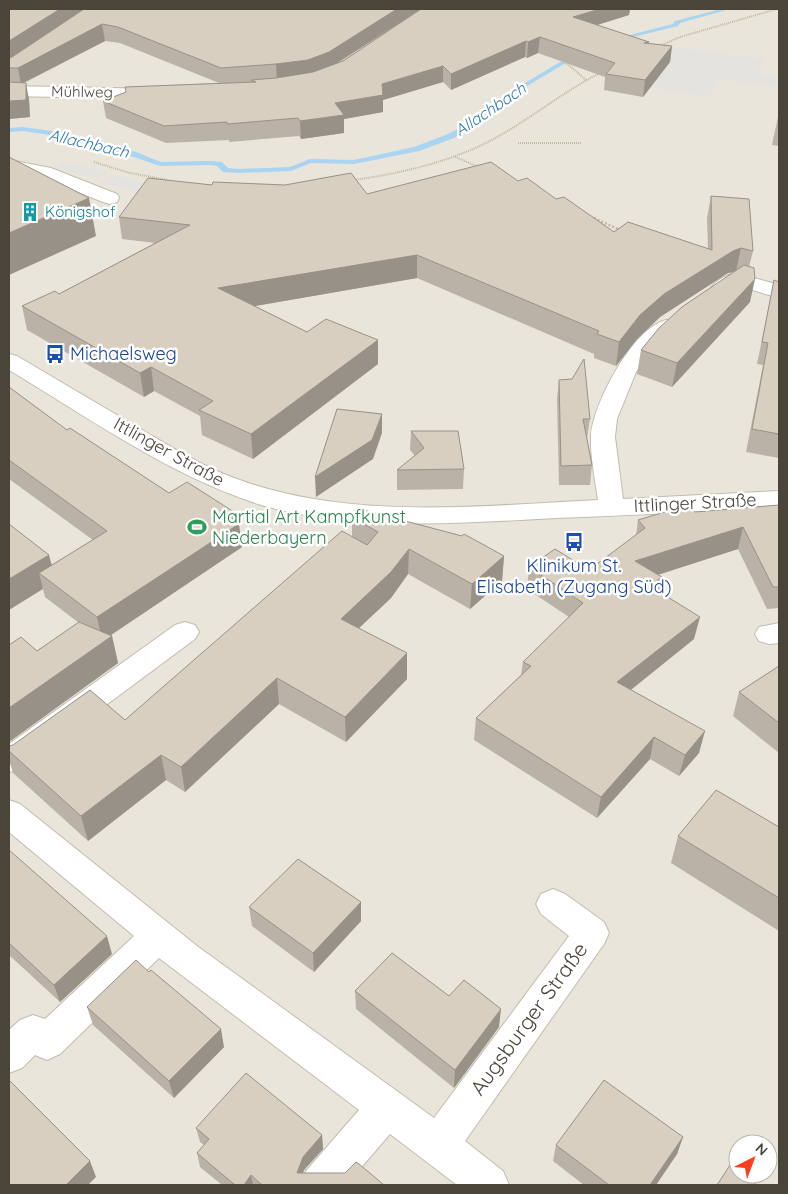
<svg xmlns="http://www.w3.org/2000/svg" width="788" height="1194" font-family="Quicksand,sans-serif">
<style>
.residential{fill:#eae5da;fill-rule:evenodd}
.parking{fill:#e5e3e0}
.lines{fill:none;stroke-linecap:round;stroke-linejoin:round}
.stream{fill:#a9d4f2;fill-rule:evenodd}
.minor-casing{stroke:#c2bbae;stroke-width:2}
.path-far1{stroke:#c4b79f;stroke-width:2;stroke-dasharray:1 1;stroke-linecap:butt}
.path{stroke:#c4b79f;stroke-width:2.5;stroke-dasharray:2 2;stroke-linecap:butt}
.minor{fill:#fff;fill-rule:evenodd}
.wall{fill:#bab2a6;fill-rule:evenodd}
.shaded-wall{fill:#979187}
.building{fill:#d8cfc1;stroke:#979187}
.labels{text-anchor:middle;stroke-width:5;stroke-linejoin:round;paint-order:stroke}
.far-street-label{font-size:15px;fill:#4b4439;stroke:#fff}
.far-culture-label{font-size:15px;fill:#0d838f;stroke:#fff;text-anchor:start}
.far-water-label{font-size:16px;font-style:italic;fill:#2e7ab2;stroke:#fff}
.transit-label{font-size:18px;fill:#164399;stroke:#fff;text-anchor:start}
.street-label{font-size:18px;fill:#4b4439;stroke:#fff}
.leisure-label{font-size:18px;fill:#27864d;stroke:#fff;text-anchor:start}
.near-street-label{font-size:21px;fill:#4b4439;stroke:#fff}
</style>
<rect width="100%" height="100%" fill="#f6f3ec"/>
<path class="residential" d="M9 9H779V1185H9ZM738 1144H768V1174H738Z"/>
<g class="parking">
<polygon points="666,46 763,59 758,74 779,77 779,87 719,79 708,97 653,87 649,89"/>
<polygon points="65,162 107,172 98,179 56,169"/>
<polygon points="111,175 156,186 146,194 100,183"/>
</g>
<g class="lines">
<g class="stream">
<polygon points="721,9 730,9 680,23 678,26 617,41 614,39 673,24 675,21"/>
<polygon points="578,55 580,56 580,58 564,64 494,106 485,118 454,138 419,151 354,164 311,163 291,171 238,173 223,172 217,166 210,165 160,166 131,156 50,135 23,131 9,132 9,128 23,127 51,131 136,152 161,162 210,161 222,162 228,168 238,169 290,167 310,159 354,160 414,147 448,134 481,116 490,104 560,62"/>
</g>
<g class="minor-casing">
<g id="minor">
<polygon points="9,86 160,89 166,91 168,94 166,97 160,99 9,96"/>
<polygon points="9,160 51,168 117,194 119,198 117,202 110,204 103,202 40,177 9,170"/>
<path d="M736 273 779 285V298L739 286C729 292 724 296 713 293L710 289C715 281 726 275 736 273Z"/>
<path d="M666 320 674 321 677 326 654 350 636 372 617 419 615 437 623 499 779 491V507C705 512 631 515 557 518 462 523 349 532 258 504 169 475 89 418 9 370V354L17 356C57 380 97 403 137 427 165 443 194 462 224 474 341 522 474 506 598 500 595 479 590 455 591 435 594 402 633 328 666 320Z"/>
<polygon points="185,622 195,625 199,632 195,639 20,769 9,772 9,744 175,625"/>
<polygon points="779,623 779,643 769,644 759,641 755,634 759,627"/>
<polygon points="9,800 20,804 197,946 434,1118 569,936 541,914 536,904 541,894 553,889 565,894 604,922 609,933 604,944 465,1141 503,1171 509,1185 457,1185 390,1134 346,1185 300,1185 306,1171 359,1110 159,958 60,1054 47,1060 35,1055 22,1068 9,1073 9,1030 20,1020 33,1015 45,1019 134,936 9,832"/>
</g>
</g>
<g class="path-far1">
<polyline points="660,46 680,37 777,9"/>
<polyline points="564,61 586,80"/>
<polyline points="518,143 581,143"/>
<polyline points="455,157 479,167"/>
<polyline points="94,162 130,173 168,180"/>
<path d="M354 180C403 173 455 161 499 136 534 116 566 90 602 72"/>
</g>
<polyline class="path" points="594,218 620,230"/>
<use href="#minor" class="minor"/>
</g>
<g class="wall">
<path d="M9 9H630L629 15 597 25 649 42 648 43 672 46 670 62 643 97 604 90 605 77 538 53 527 58 525 57 451 90 443 82 383 100V112L344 119V133L301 139 299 136 229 142V140L166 143 106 118 103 101 126 92 125 87 219 83 120 43 105 41 24 83 29 100 30 117 9 119ZM398 24 343 61 338 63Z"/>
<polygon points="779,112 779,146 772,145"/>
<polygon points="518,181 556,199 614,232 708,249 707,218 711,196 753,251 749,267 750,302 672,387 637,374 641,350 735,272 728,273 660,317 637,339 616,366 594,358 594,354 417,278 254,306 307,332 378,340 378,364 253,459 202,435 200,416 154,391 144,397 27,330 22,306 59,294 155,243 122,239 119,217 212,185 367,194"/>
<polygon points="774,280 779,282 779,458 746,452 763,365 757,364"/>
<polygon points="559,380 590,419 587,438 592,465 590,485 559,485 557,399"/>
<polygon points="9,387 67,430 169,493 234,512 235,521 242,547 111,635 112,636 118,663 9,742 9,645 37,651 79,623 45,597 43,589 9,524 52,565 93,540 9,479"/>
<polygon points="411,431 464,469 463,489 397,490 397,470 415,456 410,450"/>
<polygon points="779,505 779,608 767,609 738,549 658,575 662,577 659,591 694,639 631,690 699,753 679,776 650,759 597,818 474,740 476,718 521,675 523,662 569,617 527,589 529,567 589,570 636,536 638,520 695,512"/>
<polygon points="352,517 504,556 502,581 470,609 408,574 391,598 359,628 407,679 346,742 279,704 185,792 166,780 88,841 13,773 9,760 9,746 125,720 352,537"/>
<polygon points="779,666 779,753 733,716 739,692"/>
<polygon points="779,827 779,931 671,863 678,836"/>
<polygon points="9,850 112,954 60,1002 9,955"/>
<polygon points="249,907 361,921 314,972 252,926"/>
<polygon points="355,991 499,1027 454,1088 356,1009"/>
<polygon points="87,1007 224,1047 174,1098 93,1025"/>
<polygon points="196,1128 322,1135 323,1149 304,1170 303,1173 384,1185 222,1185 200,1167 197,1153 204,1145 200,1142"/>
<polygon points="683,1137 677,1154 656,1185 584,1185 553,1161 556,1145"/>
</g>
<g class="shaded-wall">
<polygon points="60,9 87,9 9,60 9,41"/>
<polygon points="397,9 421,9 329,68 277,81 276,64"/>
<polygon points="600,9 630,9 629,15 571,33 573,17"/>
<polygon points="102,24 105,41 21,84 18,68"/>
<polygon points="540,37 538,53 527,58 528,42"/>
<polygon points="526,41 525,57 451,90 451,74"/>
<polygon points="672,46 670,62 643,97 645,80"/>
<polygon points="443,66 443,82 383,100 383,112 344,119 344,133 301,139 300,121 335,103 382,84"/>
<polygon points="26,83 29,100 30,117 9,119 9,101"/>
<polygon points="89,198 96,236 9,275 9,233"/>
<polygon points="741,248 736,271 728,273 660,317 637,339 616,366 619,342 640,315 664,294 733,251"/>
<polygon points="417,255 417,278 221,312 218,288"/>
<polygon points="755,279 750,302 672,387 677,363"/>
<polygon points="378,340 378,364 253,459 251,434"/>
<polygon points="151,367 154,391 144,397 140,373"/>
<polygon points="382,414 382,433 373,459 316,497 315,477"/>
<polygon points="234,512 235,526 239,524 242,547 102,641 97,617 227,516"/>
<polygon points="743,527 738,549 632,583 635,561"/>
<polygon points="409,549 408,574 391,598 342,644 341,619"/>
<polygon points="49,555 56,581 39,573 43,589 9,610 9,579"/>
<polygon points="504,556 502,581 470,609 472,584"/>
<polygon points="662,577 657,599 650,586"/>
<polygon points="700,617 694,639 613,704 617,682"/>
<polygon points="112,636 118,663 9,742 9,708"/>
<polygon points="407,653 407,679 346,742 345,717"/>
<polygon points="277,678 279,704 185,792 181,767"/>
<polygon points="705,731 699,753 679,776 685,755"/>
<polygon points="654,737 650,759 597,818 601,797"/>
<polygon points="161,755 166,780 88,841 81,816"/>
<polygon points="361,902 361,921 314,972 313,953"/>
<polygon points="107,936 112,954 60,1002 54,985"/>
<polygon points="501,1009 499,1027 454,1088 455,1070"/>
<polygon points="221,1029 224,1047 174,1098 169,1081"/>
<polygon points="322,1135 323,1149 304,1170 299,1185 297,1173 303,1157"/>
<polygon points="683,1137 677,1154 656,1185 650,1185"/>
<polygon points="90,1161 96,1177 88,1185 66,1185"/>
<polygon points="251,1175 253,1185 244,1185"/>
</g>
<g class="building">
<polygon points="9,9 60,9 9,41"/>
<polygon points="84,9 397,9 329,52 308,60 276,64 221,68 118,27 102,24 18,68 9,68 9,58 12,57"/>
<polygon points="421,9 600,9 573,17 649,42 644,43 672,46 645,80 606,74 615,63 540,37 528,42 526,41 451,74 443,66 382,84 383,95 335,103 344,115 300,121 298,118 227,124 227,122 164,126 103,101 126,92 125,87 256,82 251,80 276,78 313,72 343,61"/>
<polygon points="9,82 26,83 26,100 9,101"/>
<polygon points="9,157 89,198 9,233"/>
<polygon points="491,162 518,181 527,178 556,199 564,197 614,232 628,222 712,250 711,196 749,199 753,251 741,248 733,251 664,294 640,315 619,342 597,334 599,331 417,255 218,288 307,332 326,319 378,340 251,434 199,410 213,401 151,367 140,373 22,306 55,291 59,294 190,225 119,217 148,178 212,185 213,182 285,185 351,173 367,194"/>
<polygon points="744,265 754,268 755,279 677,363 641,350 659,328 682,307"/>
<polygon points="774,280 779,282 779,434 752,429 768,343 762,342"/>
<polygon points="584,359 590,419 583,419 592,465 561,466 559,380 572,379"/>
<polygon points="9,387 67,430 70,428 169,493 187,482 234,512 227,516 239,524 97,617 39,573 107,531 9,460"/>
<polygon points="337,409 382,414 372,440 315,477"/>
<polygon points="411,431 458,431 464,469 397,470 424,448"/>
<polygon points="688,505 695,512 779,505 779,587 773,587 743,527 635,561 662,577 650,586 700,617 617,682 705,731 685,755 654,737 601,797 476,718 531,666 523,662 583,603 529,567 555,549 589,570 645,528 638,520"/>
<polygon points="356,508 462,536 464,534 504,556 472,584 409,549 391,572 341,619 407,653 345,717 277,678 181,767 161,755 81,816 9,751 9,746 13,745 90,690 125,720 342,531 367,545 378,532 352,517"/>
<polygon points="9,524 49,555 9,579"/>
<polygon points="79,622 112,636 9,708 9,645 21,637 37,651"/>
<polygon points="779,666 779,723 739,692"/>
<polygon points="716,790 779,827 779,898 678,836"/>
<polygon points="9,850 107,936 54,985 9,943"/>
<polygon points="298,859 361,902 313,953 249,907"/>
<polygon points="392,953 449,996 464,980 501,1009 455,1070 355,991"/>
<polygon points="136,960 149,972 151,970 221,1029 169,1081 87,1007"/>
<polygon points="246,1073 322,1135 303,1157 297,1173 345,1173 356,1162 359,1164 384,1185 262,1185 251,1175 244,1185 235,1185 197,1153 209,1139 196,1128"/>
<polygon points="9,1080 90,1161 66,1185 9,1185"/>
<polygon points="604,1080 683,1137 650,1185 609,1185 556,1145"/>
<polygon points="730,1165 738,1172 738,1174 741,1174 757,1185 717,1185"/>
</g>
<defs>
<g id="building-bare" transform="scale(1.5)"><path d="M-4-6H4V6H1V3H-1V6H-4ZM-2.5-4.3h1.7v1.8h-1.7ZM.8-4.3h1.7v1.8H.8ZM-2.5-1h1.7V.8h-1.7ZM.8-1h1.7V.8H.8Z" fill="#0f9aa8" stroke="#fff" stroke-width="2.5" paint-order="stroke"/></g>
<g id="bus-bare" transform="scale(1.5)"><path d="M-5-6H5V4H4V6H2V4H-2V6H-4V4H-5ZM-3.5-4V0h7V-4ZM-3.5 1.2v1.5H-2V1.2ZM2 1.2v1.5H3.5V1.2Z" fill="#1a4fb4" stroke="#fff" stroke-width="2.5" paint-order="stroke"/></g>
<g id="stadium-bare" transform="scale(1.5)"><path d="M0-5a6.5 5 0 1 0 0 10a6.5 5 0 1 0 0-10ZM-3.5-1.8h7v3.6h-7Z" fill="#2e9e5b" stroke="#fff" stroke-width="2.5" paint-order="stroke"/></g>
</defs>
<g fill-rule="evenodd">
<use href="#building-bare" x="30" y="212"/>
<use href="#bus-bare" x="55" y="354"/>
<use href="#stadium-bare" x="197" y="527"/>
<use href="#bus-bare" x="574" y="542"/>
</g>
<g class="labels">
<g class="far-street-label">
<text transform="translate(82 92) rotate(1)" y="5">Mühlweg</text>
</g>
<g class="far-culture-label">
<text x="45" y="217">Königshof</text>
</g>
<g class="far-water-label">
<text transform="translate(490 109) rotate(-34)" y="6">Allachbach</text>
<text transform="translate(89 143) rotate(13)" y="6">Allachbach</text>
</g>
<g class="transit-label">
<text x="70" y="360">Michaelsweg</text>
<text x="574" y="572" text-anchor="middle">Klinikum St.<tspan x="574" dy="21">Elisabeth (Zugang Süd)</tspan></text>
</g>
<g class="street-label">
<text transform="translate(169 452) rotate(29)" y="6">Ittlinger Straße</text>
<text transform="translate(695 503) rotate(-3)" y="6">Ittlinger Straße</text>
</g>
<g class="leisure-label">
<text x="212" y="523">Martial Art Kampfkunst<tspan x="212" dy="21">Niederbayern</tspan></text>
</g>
<g class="near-street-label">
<text transform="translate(529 1019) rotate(-54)" y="7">Augsburger Straße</text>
</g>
</g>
<rect width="788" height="1194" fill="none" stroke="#4b4439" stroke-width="20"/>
<g transform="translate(753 1159) rotate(42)"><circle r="24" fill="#ffffff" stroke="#b7b4b0"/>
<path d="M0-4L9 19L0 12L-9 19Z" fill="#fc3f1d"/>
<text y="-8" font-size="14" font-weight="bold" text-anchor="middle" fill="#4b4439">N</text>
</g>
</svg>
